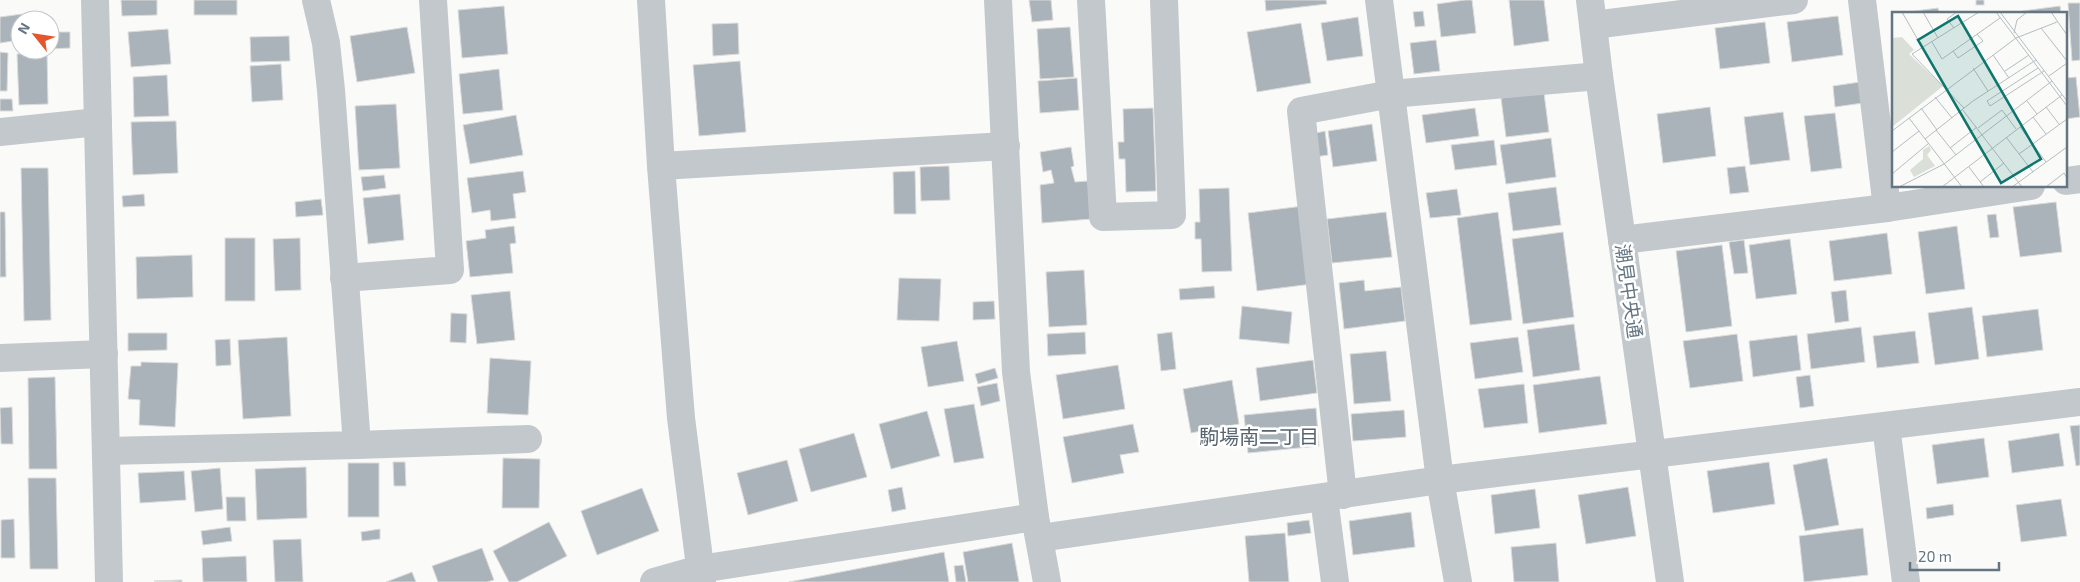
<svg xmlns="http://www.w3.org/2000/svg" width="2080" height="582" font-family="'Exo 2','Noto Sans JP',sans-serif">
<style>
.building{fill:#aab3b9;stroke:#dcdcda}
.lines{fill:none;stroke-linecap:round;stroke-linejoin:round}
.minor{stroke:#c3c8cc;stroke-width:28}
.labels{text-anchor:middle;stroke-width:5;stroke-linejoin:round;paint-order:stroke}
.street-label{font-size:19px;fill:#657683;stroke:#fff}
.neighbourhood-label{font-size:20px;fill:#57646e;stroke:#fff}
.inset-road{fill:none;stroke:#b5bdc2;stroke-width:1}
.view{fill:#0f766e;fill-opacity:0.15;stroke:#0f766e;stroke-width:2.5}
.inset-edge{fill:none;stroke:#657683;stroke-width:2.5}
</style>
<rect width="100%" height="100%" fill="#fafaf8"/>
<g class="building">
<polygon points="121,0 157,0 157,15 122,16"/>
<rect x="194" y="0" width="43" height="15"/>
<polygon points="1029,0 1051,0 1053,20 1032,22"/>
<polygon points="1265,0 1326,0 1327,4 1266,11"/>
<polygon points="1465,0 1472,0 1476,33 1441,37 1437,4"/>
<polygon points="1509,0 1544,0 1549,41 1514,46"/>
<rect x="1976" y="0" width="8" height="5"/>
<polygon points="2068,3 2080,3 2080,60 2072,61"/>
<polygon points="504,6 508,54 462,58 458,10"/>
<polygon points="2060,6 2061,14 2022,14 2022,11"/>
<polygon points="1938,8 1939,14 1900,14 1900,13"/>
<polygon points="1423,11 1425,26 1415,27 1413,12"/>
<polygon points="22,14 23,20 20,20 20,40 0,43 0,17"/>
<polygon points="1838,16 1843,55 1792,62 1787,22"/>
<polygon points="1358,17 1363,56 1327,61 1321,23"/>
<polygon points="1765,22 1770,63 1720,69 1715,28"/>
<polygon points="738,23 739,54 713,56 712,24"/>
<polygon points="1301,23 1311,83 1257,92 1247,32"/>
<polygon points="407,27 415,73 357,82 350,36"/>
<polygon points="1070,27 1074,77 1040,79 1037,29"/>
<polygon points="168,29 171,64 131,67 128,32"/>
<polygon points="50,32 70,32 70,48 50,49"/>
<polygon points="289,36 290,61 251,62 250,37"/>
<polygon points="1436,40 1440,71 1414,74 1410,43"/>
<polygon points="0,52 8,53 7,91 0,91"/>
<polygon points="47,53 48,104 19,105 17,54"/>
<polygon points="740,61 746,132 699,136 693,65"/>
<polygon points="281,64 283,100 252,102 250,66"/>
<polygon points="499,69 503,110 463,114 459,74"/>
<polygon points="167,75 169,116 134,117 133,77"/>
<polygon points="2076,77 2080,117 2066,119 2066,78"/>
<polygon points="1077,78 1079,110 1040,113 1038,81"/>
<polygon points="1860,82 1863,103 1835,107 1833,86"/>
<polygon points="1544,93 1549,132 1506,137 1501,98"/>
<polygon points="0,99 12,99 13,111 0,111"/>
<polygon points="396,104 400,168 359,170 355,106"/>
<polygon points="1710,107 1716,156 1663,163 1657,114"/>
<polygon points="1153,108 1156,191 1126,192 1125,159 1119,159 1118,142 1124,142 1123,109"/>
<polygon points="1475,108 1479,136 1426,143 1422,115"/>
<polygon points="1783,112 1790,160 1750,165 1744,117"/>
<polygon points="1835,113 1842,168 1811,172 1804,116"/>
<polygon points="516,115 523,155 470,164 463,125"/>
<polygon points="176,121 178,173 133,175 131,122"/>
<polygon points="1372,124 1377,161 1333,167 1328,131"/>
<polygon points="1325,131 1328,155 1315,157 1312,134"/>
<polygon points="1551,138 1556,177 1506,184 1500,145"/>
<polygon points="1494,140 1497,165 1455,170 1451,145"/>
<polygon points="1071,147 1074,166 1071,167 1075,182 1088,181 1091,219 1042,223 1040,185 1054,183 1051,170 1043,172 1040,152"/>
<polygon points="949,166 950,200 921,201 920,167"/>
<polygon points="1745,166 1749,192 1730,194 1727,168"/>
<polygon points="21,168 48,168 51,320 24,321"/>
<polygon points="523,171 526,192 513,194 516,218 491,221 490,210 472,213 467,178"/>
<polygon points="915,171 916,214 894,214 893,172"/>
<polygon points="384,175 386,188 363,191 361,177"/>
<polygon points="1556,187 1561,225 1513,231 1508,193"/>
<polygon points="1229,188 1232,271 1202,272 1201,239 1195,239 1195,222 1200,222 1199,189"/>
<polygon points="1457,189 1461,215 1430,218 1426,193"/>
<polygon points="144,194 145,206 123,207 122,196"/>
<polygon points="400,194 404,240 368,244 363,198"/>
<polygon points="321,199 323,215 296,217 295,202"/>
<polygon points="2056,202 2062,252 2020,257 2013,207"/>
<polygon points="1303,206 1312,284 1257,291 1248,213"/>
<polygon points="0,212 5,212 6,277 0,277"/>
<polygon points="1386,212 1392,257 1332,263 1327,219"/>
<polygon points="1498,212 1512,320 1470,325 1457,218"/>
<polygon points="1996,214 1999,237 1990,238 1987,215"/>
<polygon points="514,226 516,243 510,244 513,273 470,277 466,241 486,238 485,230"/>
<polygon points="1957,226 1965,289 1926,294 1918,232"/>
<polygon points="1563,232 1574,317 1523,324 1512,239"/>
<polygon points="1887,233 1892,274 1834,281 1829,241"/>
<rect x="225" y="238" width="30" height="63"/>
<polygon points="300,238 301,290 275,291 273,239"/>
<polygon points="1790,239 1797,294 1756,299 1749,245"/>
<polygon points="1744,240 1748,273 1734,274 1729,242"/>
<polygon points="1722,245 1732,326 1686,332 1676,251"/>
<polygon points="192,255 193,297 137,299 136,257"/>
<polygon points="1084,270 1087,325 1049,327 1046,272"/>
<polygon points="899,278 941,279 939,321 897,320"/>
<polygon points="1364,280 1365,291 1401,287 1405,321 1344,329 1339,283"/>
<polygon points="1214,286 1215,298 1180,300 1179,289"/>
<polygon points="1846,290 1849,321 1835,323 1831,292"/>
<polygon points="510,291 515,340 477,344 471,295"/>
<polygon points="994,301 995,319 973,320 973,302"/>
<polygon points="1242,306 1292,312 1289,344 1239,339"/>
<polygon points="1972,307 1979,359 1935,365 1928,313"/>
<polygon points="2038,309 2043,350 1987,357 1982,316"/>
<polygon points="451,313 467,314 466,343 450,342"/>
<polygon points="1574,324 1580,370 1533,377 1527,330"/>
<polygon points="1861,327 1865,362 1811,369 1807,334"/>
<polygon points="1915,331 1919,363 1877,368 1873,336"/>
<polygon points="1085,332 1086,354 1048,356 1047,334"/>
<polygon points="1172,332 1176,369 1161,371 1157,334"/>
<polygon points="128,333 167,333 167,350 128,351"/>
<polygon points="1737,334 1743,381 1690,388 1683,341"/>
<polygon points="1797,335 1801,370 1753,377 1749,341"/>
<polygon points="287,337 291,416 243,419 238,340"/>
<polygon points="1518,337 1523,372 1475,379 1470,343"/>
<polygon points="230,339 231,365 216,366 215,340"/>
<polygon points="957,341 964,381 928,387 921,347"/>
<polygon points="1386,351 1391,401 1354,404 1350,354"/>
<polygon points="490,358 531,361 528,415 487,413"/>
<polygon points="1313,360 1317,393 1260,401 1256,368"/>
<polygon points="141,362 178,363 175,427 139,425 140,400 128,399 131,366 141,366"/>
<polygon points="1118,365 1125,409 1063,419 1056,375"/>
<polygon points="995,368 998,378 978,384 975,374"/>
<polygon points="1810,375 1814,406 1800,408 1796,377"/>
<polygon points="1600,376 1607,424 1539,433 1533,385"/>
<polygon points="55,377 57,469 29,469 28,378"/>
<polygon points="1232,380 1239,424 1191,433 1183,389"/>
<polygon points="997,383 1000,401 981,406 977,387"/>
<polygon points="1524,384 1528,423 1484,428 1478,389"/>
<polygon points="974,404 984,458 954,463 944,409"/>
<polygon points="12,407 13,444 1,444 0,408"/>
<polygon points="1316,408 1319,446 1248,453 1244,415"/>
<polygon points="1404,410 1406,437 1353,441 1351,414"/>
<polygon points="927,411 940,456 891,469 879,424"/>
<polygon points="1133,424 1139,452 1120,455 1124,473 1072,483 1063,437"/>
<polygon points="2080,425 2080,465 2076,466 2070,426"/>
<polygon points="854,433 867,477 811,492 799,449"/>
<polygon points="2059,433 2064,466 2012,473 2008,441"/>
<polygon points="1984,438 1989,477 1937,484 1932,445"/>
<polygon points="503,458 540,459 539,508 502,508"/>
<polygon points="1827,458 1839,525 1805,531 1793,465"/>
<polygon points="787,460 798,501 748,515 737,473"/>
<polygon points="393,462 405,462 406,486 394,486"/>
<polygon points="1769,462 1775,504 1713,513 1707,471"/>
<rect x="348" y="463" width="31" height="54"/>
<polygon points="306,467 307,518 257,520 255,469"/>
<polygon points="220,468 223,509 195,512 191,471"/>
<polygon points="184,471 186,500 140,503 138,473"/>
<polygon points="28,478 56,478 58,569 30,569"/>
<polygon points="902,487 906,509 892,512 888,490"/>
<polygon points="1628,487 1636,536 1586,544 1578,495"/>
<polygon points="642,488 659,531 597,555 581,511"/>
<polygon points="1535,489 1540,528 1495,534 1491,495"/>
<polygon points="226,497 245,497 246,521 227,521"/>
<polygon points="2061,499 2067,536 2021,542 2016,505"/>
<polygon points="1953,504 1954,515 1927,519 1926,508"/>
<polygon points="1411,512 1415,547 1353,555 1349,521"/>
<polygon points="14,519 15,558 1,558 1,520"/>
<polygon points="1309,520 1311,533 1288,536 1287,523"/>
<polygon points="549,522 567,556 517,582 509,582 493,551"/>
<polygon points="230,527 232,541 203,545 201,531"/>
<polygon points="1863,528 1868,575 1804,582 1799,536"/>
<polygon points="380,529 380,539 362,541 361,532"/>
<polygon points="1285,533 1289,582 1249,582 1245,536"/>
<polygon points="301,539 303,582 275,582 273,540"/>
<polygon points="1012,543 1019,582 968,582 963,552"/>
<polygon points="1556,543 1559,582 1514,582 1511,547"/>
<polygon points="482,548 494,580 487,582 438,582 432,566"/>
<polygon points="944,552 949,582 789,582"/>
<polygon points="246,556 247,582 203,582 202,558"/>
<polygon points="963,565 966,582 956,582 954,566"/>
<polygon points="412,572 416,582 386,582"/>
<polygon points="182,580 182,582 154,581"/>
</g>
<g class="lines">
<g class="minor">
<polyline points="95,0 109,582"/>
<polyline points="651,0 661,166 681,418 702,582"/>
<polyline points="998,0 1016,372 1035,517 1047,582"/>
<polyline points="1091,0 1103,217 1172,215 1164,0"/>
<polyline points="1379,0 1440,480 1458,582"/>
<polyline points="1590,0 1599,76 1670,582"/>
<polyline points="1862,0 1887,208"/>
<polyline points="1593,25 1794,0"/>
<polyline points="0,132 98,122"/>
<polyline points="661,166 1006,146"/>
<polyline points="2066,181 2080,179"/>
<polyline points="1622,240 1887,208 2031,186"/>
<polyline points="344,278 450,270 433,0"/>
<polyline points="0,358 104,354"/>
<polyline points="1886,426 1906,582"/>
<polyline points="357,445 528,439"/>
<polyline points="106,451 357,445 331,90 326,43 316,0"/>
<polyline points="1343,495 1301,111 1391,94 1599,76"/>
<polyline points="1324,498 1335,582"/>
<polyline points="1040,538 1440,480 2080,402"/>
<polyline points="654,582 700,569 1035,517"/>
</g>
</g>
<g class="labels">
<g class="street-label">
<text transform="translate(1629 291) rotate(82)" y="7">潮見中央通</text>
</g>
<g class="neighbourhood-label">
<text x="1259" y="444">駒場南二丁目</text>
</g>
</g>
<g transform="translate(1892 12)">
<rect width="175" height="175" fill="#fafaf8"/>
<path d="M10 25 22 38 17 42 51 74 0 115V26ZM37 134 39 138 35 143 43 154 22 165 18 158 31 147V138Z" fill="#dadfd7"/>
<path class="inset-road" d="M10 0 30 35M31 0 46 26M104 0 175 94M108 0 175 89M159 0 175 23M62 16 55 7 65 0M149 16 175 49M122 21 125 8 135 0M40 30 50 47 108 6M61 39 66 46 91 29 85 22M101 43 117 66M81 56 96 79M146 56 95 89 98 94 152 59M113 59 137 43M157 64 175 51M43 85 60 106M135 89 145 102M154 95 167 112M29 96 45 118M72 96 20 42 87 0M70 97 130 175M141 105 154 122M17 106 70 175M128 115 154 150M86 116 110 98 124 117M44 118 64 143M0 119 124 26 165 10M114 125 141 160M33 127 81 89 144 48M58 136 85 115M0 140 27 119M127 142 175 107M77 155 92 175M0 162 37 131M88 170 112 151M7 175 52 152 160 69M50 175 170 83M120 175 175 135M154 175 172 161 175 166"/>
<path class="view" d="M66 4 149 147 109 171 26 28Z"/>
<rect width="175" height="175" class="inset-edge"/>
</g>
<g transform="translate(35 35) rotate(300)"><circle r="24" fill="#ffffff" stroke="#c1c8cd"/>
<path d="M0-4L9 19L0 12L-9 19Z" fill="#e4572e"/>
<text y="-8" font-size="14" font-weight="bold" text-anchor="middle" fill="#657683">N</text>
</g>
<path d="M1910 562v8h89v-8" fill="none" stroke="#657683" stroke-width="2.5"/>
<text x="1918" y="562" font-size="15" fill="#657683" stroke="#ffffff" stroke-width="4" paint-order="stroke">20 m</text>
</svg>
